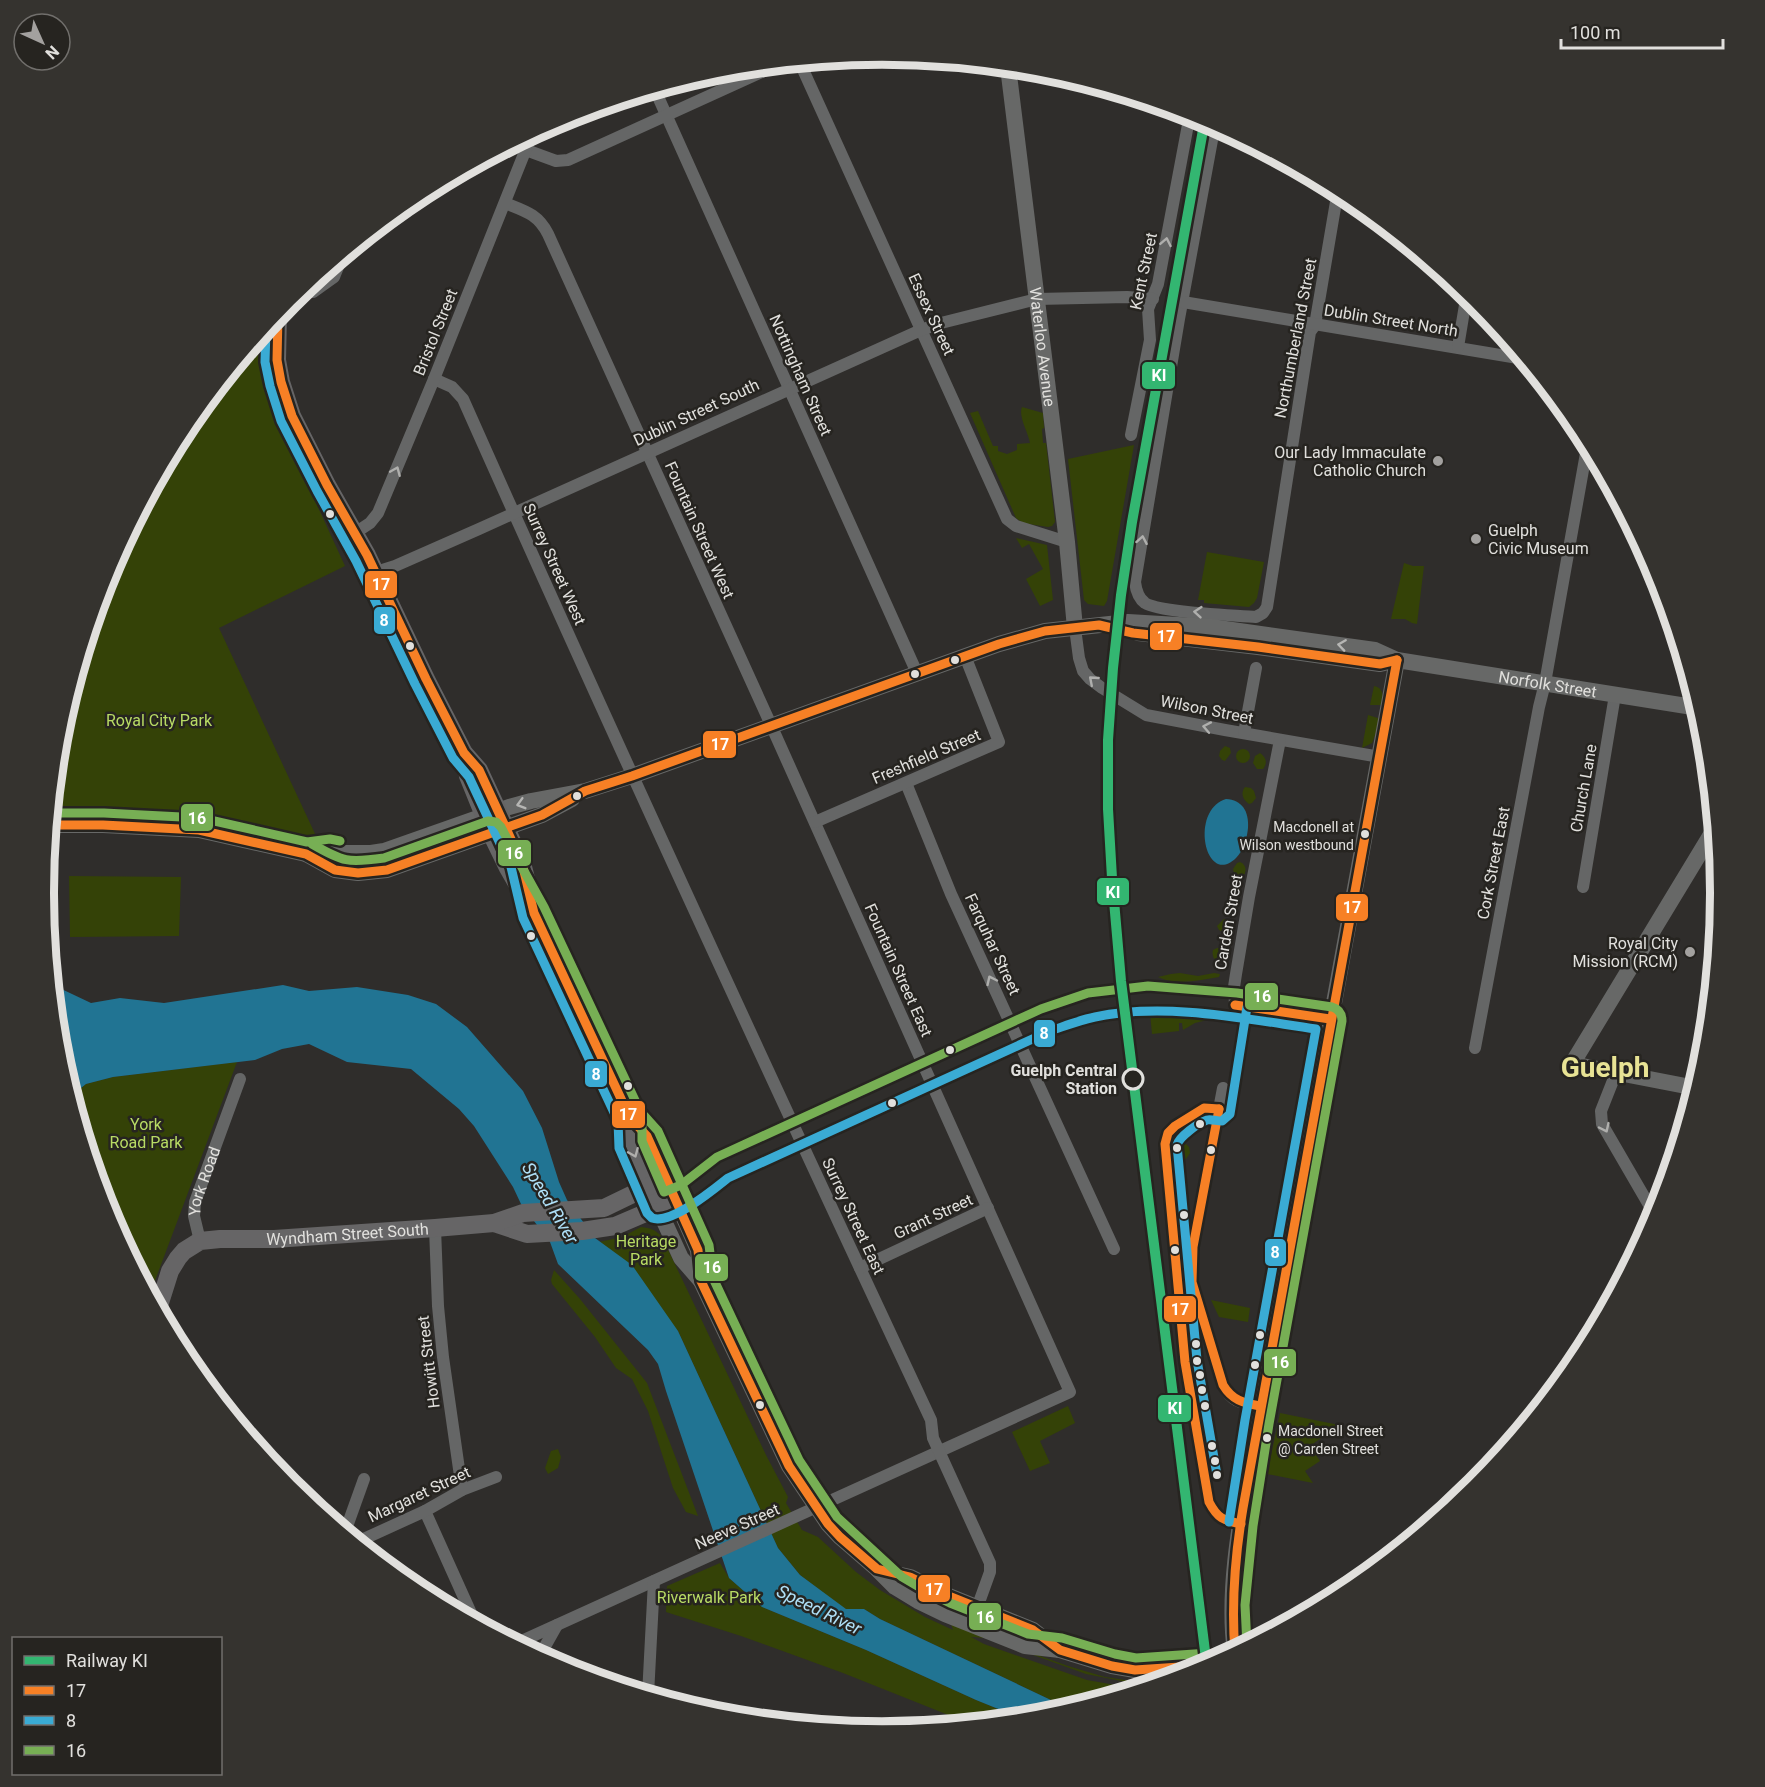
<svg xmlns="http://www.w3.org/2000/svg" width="1765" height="1787" font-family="Roboto,sans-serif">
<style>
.green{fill:#344207}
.water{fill:#217493}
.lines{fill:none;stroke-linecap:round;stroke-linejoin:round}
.street{stroke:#656666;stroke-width:12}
.secondary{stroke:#676867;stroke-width:16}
.primary{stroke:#666566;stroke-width:18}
.bus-1-casing{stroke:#262420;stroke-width:14}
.bus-2-casing{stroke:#262420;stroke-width:14}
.bus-3-casing{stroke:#262420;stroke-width:14}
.bus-1{stroke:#f78025;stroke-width:9}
.bus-2{stroke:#3aabd4;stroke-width:9}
.bus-3{stroke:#77af54;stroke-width:9}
.rail-1-casing{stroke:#262420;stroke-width:15}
.rail-1{stroke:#33b671;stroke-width:10}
.oneway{stroke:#afafad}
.oneway2{stroke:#b6b6b4}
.oneway3{stroke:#b0afad}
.poi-dot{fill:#a3a19f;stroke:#262420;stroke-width:2}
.bus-dot{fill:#e1e0dd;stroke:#262420;stroke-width:2}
.stop-dot{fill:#262420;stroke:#e1e0dd;stroke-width:3}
.labels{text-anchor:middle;stroke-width:5;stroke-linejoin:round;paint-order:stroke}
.bus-label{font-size:14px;fill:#e1e0dd;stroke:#262420;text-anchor:end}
.street-label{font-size:16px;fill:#e1e0dd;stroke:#262420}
.poi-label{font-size:16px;fill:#e1e0dd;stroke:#262420;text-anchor:end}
.park-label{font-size:16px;fill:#b8db64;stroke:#262420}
.stop-label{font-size:16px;font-weight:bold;fill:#e1e0dd;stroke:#262420;text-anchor:end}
.water-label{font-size:18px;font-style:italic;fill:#afe0f8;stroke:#262420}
.town-label{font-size:28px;font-weight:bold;fill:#e8e394;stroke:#262420}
.rim{fill:none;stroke:#e1e0dd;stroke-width:8}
.line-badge{stroke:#262420;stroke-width:2}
.badge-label{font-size:16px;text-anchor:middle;font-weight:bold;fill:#fff}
</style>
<rect width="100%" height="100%" fill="#2f2d2b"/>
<g class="green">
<polygon points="256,341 274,417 320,503 317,505 345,566 219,628 317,838 168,813 52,812 60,729 108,572 185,427"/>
<path d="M1022 407 1043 413 1044 428 1042 429 1043 443H1046L1055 522 1052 526 1048 527 1023 523 1016 518 970 413 978 411 993 446H998V451L1007 454 1017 450V444L1030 443C1028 432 1018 416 1022 407Z"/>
<polygon points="1134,445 1107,601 1104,606 1088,604 1084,600 1068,459"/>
<polygon points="1016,538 1047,545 1053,600 1040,606 1026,579 1043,569 1029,544 1022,548"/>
<polygon points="1207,552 1264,562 1257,598 1254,603 1249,607 1204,603 1204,600 1198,600"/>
<polygon points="1404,563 1413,566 1424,566 1417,624 1412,623 1405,619 1391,619"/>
<path d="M1374 686C1384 688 1383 696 1383 705H1370Z"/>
<polygon points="1368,715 1381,719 1372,743 1362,748"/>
<polygon points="1225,746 1230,748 1231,753 1225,761 1222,760 1219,756 1220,751"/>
<circle cx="1243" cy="756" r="7"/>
<path d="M1260 753C1266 757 1268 763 1263 769H1257L1253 763 1255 756Z"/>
<path d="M1245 787 1251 788 1254 791 1256 798 1252 803 1249 804C1243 800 1240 793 1245 787Z"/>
<path d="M1240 862C1247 865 1247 872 1242 878L1239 879 1235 877 1233 869 1237 863Z"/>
<polygon points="69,876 181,877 179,936 70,937"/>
<polygon points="1224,919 1229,919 1233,922 1231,928 1223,932 1219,930 1217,926"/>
<path d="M1217 948H1220L1226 954V961L1224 963C1216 963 1211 957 1213 950Z"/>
<path d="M1180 973 1198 976 1214 973 1220 974 1219 977C1201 980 1176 986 1158 977L1171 974Z"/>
<polygon points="1162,1012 1207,1020 1195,1023 1183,1030 1182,1023 1179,1023 1179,1031 1152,1034 1150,1013"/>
<polygon points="237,1062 150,1294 107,1214 71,1096 86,1084 113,1077"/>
<path d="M1186 1144 1189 1147 1190 1153 1186 1159 1182 1160C1175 1155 1178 1147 1186 1144Z"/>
<path d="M641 1227C651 1228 656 1230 662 1237L766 1455 788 1497 786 1503 802 1530 818 1537 856 1572 880 1590 925 1617 953 1630 951 1624 1068 1666 1105 1677 1152 1684 1147 1686 1086 1674 986 1638 971 1637 984 1644 1087 1680 1138 1689 1070 1709 880 1619 864 1609 846 1610 800 1575 778 1548 678 1331 611 1251 599 1242 622 1237Z"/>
<polygon points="554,1270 580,1299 647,1383 698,1516 686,1512 673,1488 648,1411 632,1379 616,1368 595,1337 552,1284 551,1280"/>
<polygon points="1211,1300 1250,1308 1248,1322 1219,1317"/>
<polygon points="1068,1406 1075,1423 1040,1441 1050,1463 1030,1471 1012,1432"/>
<polygon points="1280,1413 1339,1425 1310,1446 1320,1461 1305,1471 1313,1483 1267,1474"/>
<polygon points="558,1449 561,1457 558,1468 548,1474 545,1468 551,1451"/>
<polygon points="720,1563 729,1578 762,1607 866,1650 976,1700 1023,1719 971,1724 843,1673 741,1636 666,1612 667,1586"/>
</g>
<g class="water">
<path d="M1226 799C1242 800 1249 811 1248 828 1247 838 1244 850 1236 858 1205 888 1189 810 1226 799Z"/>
<polygon points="53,985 91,1003 120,998 164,1003 283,985 309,991 357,987 408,995 436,1004 467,1027 523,1091 542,1128 559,1182 567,1200 595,1238 632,1265 678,1331 778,1548 800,1575 846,1609 864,1609 880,1619 1070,1709 1046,1716 1023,1719 976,1700 866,1650 762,1607 729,1578 666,1391 658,1364 648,1350 558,1264 550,1242 521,1204 513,1187 474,1126 459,1109 411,1069 347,1062 309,1044 282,1049 255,1060 113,1077 86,1084 71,1096 60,1057"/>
</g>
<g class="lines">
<g class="street">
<polyline points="800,63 1007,519 1016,526 1067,542"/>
<polyline points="655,90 917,673"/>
<path d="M1215 124 1179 319 1135 582C1136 590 1138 598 1145 603 1161 613 1233 615 1256 617L1263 613 1267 607 1310 332 1315 325 1338 190"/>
<polyline points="526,150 556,161 568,160 777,65"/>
<path d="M505 203C525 211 538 214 548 234L771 725 1070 1392 515 1644"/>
<polyline points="313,292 334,277 342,257"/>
<polyline points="1183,302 1524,359"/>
<polyline points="260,336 277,359"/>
<polyline points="1458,347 1467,293"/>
<path d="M434 379 452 387 463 399C615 741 772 1081 931 1420L933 1438 990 1563V1572L977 1608"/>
<polyline points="1131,435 1150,340 1148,309 1158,284 1190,114"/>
<polyline points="355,533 370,523 378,513 434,379 532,134"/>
<polyline points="376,572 395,566 479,529 921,330 941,323 1037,299 1127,297 1153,299"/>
<polyline points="1075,628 1079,658 1083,671 1090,679 1102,688 1146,715 1225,730 1380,757"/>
<polyline points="1689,706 1693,689"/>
<polyline points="1244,733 1256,668"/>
<polyline points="906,783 951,894 1114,1249"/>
<polyline points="815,822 999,742 965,656"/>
<polyline points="1583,887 1615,695"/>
<polyline points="1235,1005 1234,987 1236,974 1249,897 1280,740"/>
<polyline points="1475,1048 1539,707 1545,683 1588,442"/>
<polyline points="1616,1073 1601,1111 1602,1124 1656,1217"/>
<path d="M1223 1088 1193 1247 1192 1264V1282L1197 1301 1223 1385C1232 1403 1242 1403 1260 1406"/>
<polyline points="435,1228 438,1306 443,1357 462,1490"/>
<path id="s1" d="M200 1241 194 1216 195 1202 240 1079"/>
<polyline points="860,1268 988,1208"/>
<polyline points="425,1511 475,1622"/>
<polyline points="345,1532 364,1479"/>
<polyline points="357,1542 425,1511 462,1490 496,1477"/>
<polyline points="539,1657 557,1625"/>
<polyline points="648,1695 654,1581"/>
</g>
<g class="secondary">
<path id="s2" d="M1008 67 1067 542 1075 628"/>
<path id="s3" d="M1138 633 1258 647 1380 664 1397 660 1699 708"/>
<polyline points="50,825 103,825 199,830 306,854 330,851 342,853 371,853 384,851 509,807 531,801 585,791 632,776 999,644 1045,631 1128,622 1211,627 1375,650 1397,660"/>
<polyline points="306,854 335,870 358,873 387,870 542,815 572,799"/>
<polyline points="1696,1088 1572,1064 1715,828"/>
<polyline points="676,1200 698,1250 701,1281"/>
<polyline points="658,1208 681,1258 701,1281 789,1466 828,1524 840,1537 877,1569 895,1587 918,1601 945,1614 1025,1646 1060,1650 1112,1666 1135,1670 1210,1665"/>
<polyline points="878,1570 910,1577 951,1597 1033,1630 1059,1650"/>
<path d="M1235 1652C1225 1582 1246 1493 1257 1422L1397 660"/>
</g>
<g class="primary">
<polyline points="278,315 277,360 281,382 292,416 327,485 367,555 426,679 464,753 479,770 522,863 530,894"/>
<polyline points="464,753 468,776 491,833 508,868 534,913 630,1118 647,1136 676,1200 615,1226 582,1231 527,1234 494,1223"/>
<polyline points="630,1118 630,1144 653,1195"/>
<path id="s4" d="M158 1309 170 1271 178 1258 184 1251 200 1241 220 1239H274L435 1228 494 1223 523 1213 604 1208 666 1178"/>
</g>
<g class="bus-1-casing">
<g id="bus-1">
<polyline points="278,315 277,360 281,382 292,416 327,485 367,555 426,679 464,753 479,770 522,863 534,913 630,1118 647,1136 698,1250 701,1281 789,1466 828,1524 840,1537 877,1569 910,1577 951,1597 1033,1630 1060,1650 1112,1666 1135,1670 1210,1665"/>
<polyline points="50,825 103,825 199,830 306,854 335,870 358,873 387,870 542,815 585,791 632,776 999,644 1045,631 1099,625 1133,633 1258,647 1380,664 1397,660"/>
<polyline points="1235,1005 1330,1019"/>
<path d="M1219 1109 1204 1108 1175 1126 1168 1133 1165 1144 1185 1362 1209 1502C1218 1519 1223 1520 1241 1524"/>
<path d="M1219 1109 1193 1247 1192 1282 1223 1385C1232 1400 1243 1403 1260 1406"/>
<path d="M1235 1652C1231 1603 1235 1556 1243 1508L1397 660"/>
</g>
</g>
<g class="bus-2-casing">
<g id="bus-2">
<path d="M266 329 265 362 270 386 281 421 317 491 356 561 415 684 453 758 469 777 511 867 523 918 618 1121 619 1148 647 1213 652 1218C671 1225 713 1190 728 1178L1050 1031C1065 1026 1080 1020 1095 1017 1165 1002 1246 1019 1316 1029L1245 1420 1229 1522"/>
<path d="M1217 1475 1197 1360 1177 1145C1179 1137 1198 1123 1207 1120 1211 1119 1217 1121 1222 1121L1230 1114 1247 1007"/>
</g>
</g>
<g class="bus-3-casing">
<g id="bus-3">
<polyline points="51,813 104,813 201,818 307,842 330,839 340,841"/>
<path d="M312 844C343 862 348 863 384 858L488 821 496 822 501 827 519 862 544 907 640 1111 658 1131 709 1245 713 1278 799 1460 837 1517 902 1577 924 1590 950 1603 1028 1634 1062 1638 1115 1654 1136 1658 1209 1653"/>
<path d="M642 1118V1141L664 1192 681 1185 717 1157 1041 1009 1088 993 1148 986 1237 993 1332 1007C1339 1009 1342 1014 1342 1021L1269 1424 1253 1526 1245 1605 1247 1646"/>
</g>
</g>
<use href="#bus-1" class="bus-1"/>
<use href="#bus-2" class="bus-2"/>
<use href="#bus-3" class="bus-3"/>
<g class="rail-1-casing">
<polyline id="rail-1" points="1205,119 1132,522 1121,595 1113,668 1108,740 1108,809 1112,878 1121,981 1207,1667"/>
</g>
<use href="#rail-1" class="rail-1"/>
</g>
<defs><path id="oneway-chevron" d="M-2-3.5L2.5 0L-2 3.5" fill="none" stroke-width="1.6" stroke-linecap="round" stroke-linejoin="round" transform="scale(1.5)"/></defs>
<g class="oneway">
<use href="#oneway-chevron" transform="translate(1166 242) rotate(-79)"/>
<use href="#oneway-chevron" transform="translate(396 471) rotate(-67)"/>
<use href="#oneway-chevron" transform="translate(1142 540) rotate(-80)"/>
<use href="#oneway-chevron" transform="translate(1198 612) rotate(-175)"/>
<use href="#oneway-chevron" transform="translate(1093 680) rotate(-139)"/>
<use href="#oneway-chevron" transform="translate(1207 727) rotate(-169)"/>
<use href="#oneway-chevron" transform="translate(991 980) rotate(-115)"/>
<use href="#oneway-chevron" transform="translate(1605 1128) rotate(65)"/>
</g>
<g class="oneway2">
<use href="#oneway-chevron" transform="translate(1342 645) rotate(-172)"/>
<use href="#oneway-chevron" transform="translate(521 804) rotate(164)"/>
</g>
<use class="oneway3" href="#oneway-chevron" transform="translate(634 1153) rotate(67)"/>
<g class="poi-dot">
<circle cx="1438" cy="461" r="6"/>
<circle cx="1476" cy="539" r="6"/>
<circle cx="1690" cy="952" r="6"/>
</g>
<g class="bus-dot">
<circle cx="330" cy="514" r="5"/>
<circle cx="410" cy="646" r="5"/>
<circle cx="955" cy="660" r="5"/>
<circle cx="915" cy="674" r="5"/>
<circle cx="577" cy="796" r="5"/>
<circle cx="1365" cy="834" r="5"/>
<circle cx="531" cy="936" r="5"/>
<circle cx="950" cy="1050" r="5"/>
<circle cx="628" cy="1086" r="5"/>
<circle cx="892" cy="1103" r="5"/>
<circle cx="1200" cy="1124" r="5"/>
<circle cx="1177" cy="1148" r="5"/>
<circle cx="1211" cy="1150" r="5"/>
<circle cx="1184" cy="1215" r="5"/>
<circle cx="1175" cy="1250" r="5"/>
<circle cx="1260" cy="1335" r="5"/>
<circle cx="1196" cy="1344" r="5"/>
<circle cx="1197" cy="1361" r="5"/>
<circle cx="1255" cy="1365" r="5"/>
<circle cx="1200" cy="1375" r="5"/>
<circle cx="1202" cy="1390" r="5"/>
<circle cx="760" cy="1405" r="5"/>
<circle cx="1205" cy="1406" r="5"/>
<circle cx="1267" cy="1438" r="5"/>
<circle cx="1212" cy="1446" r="5"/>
<circle cx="1215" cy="1461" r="5"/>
<circle cx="1217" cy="1475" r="5"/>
</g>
<circle class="stop-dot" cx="1133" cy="1079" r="10"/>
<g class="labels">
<g class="bus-label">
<text x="1354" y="832">Macdonell at<tspan x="1354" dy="18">Wilson westbound</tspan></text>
<text x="1278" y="1436" text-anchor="start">Macdonell Street<tspan x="1278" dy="18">@ Carden Street</tspan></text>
</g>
<g class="street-label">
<text transform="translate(1143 271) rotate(-78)" y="6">Kent Street</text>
<text transform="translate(932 314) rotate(65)" y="6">Essex Street</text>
<text transform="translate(1391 320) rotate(9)" y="6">Dublin Street North</text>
<text transform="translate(435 332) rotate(-68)" y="6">Bristol Street</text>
<text transform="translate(1295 338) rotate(-79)" y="6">Northumberland Street</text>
<text dy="6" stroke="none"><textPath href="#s2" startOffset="282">Waterloo Avenue</textPath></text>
<text transform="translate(801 375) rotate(66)" y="6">Nottingham Street</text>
<text transform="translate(696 412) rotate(-25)" y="6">Dublin Street South</text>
<text transform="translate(700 530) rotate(66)" y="6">Fountain Street West</text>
<text transform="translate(555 564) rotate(66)" y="6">Surrey Street West</text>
<text dy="6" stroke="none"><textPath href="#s3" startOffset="414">Norfolk Street</textPath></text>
<text transform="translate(1207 709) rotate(11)" y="6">Wilson Street</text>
<text transform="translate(926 756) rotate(-23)" y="6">Freshfield Street</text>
<text transform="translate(1583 788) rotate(-80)" y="6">Church Lane</text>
<text transform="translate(1493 863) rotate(-79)" y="6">Cork Street East</text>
<text transform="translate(1228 922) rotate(-80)" y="6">Carden Street</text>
<text transform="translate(993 944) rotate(65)" y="6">Farquhar Street</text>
<text transform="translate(899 970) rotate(66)" y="6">Fountain Street East</text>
<text dy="6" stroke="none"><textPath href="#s1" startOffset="62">York Road</textPath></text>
<text transform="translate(854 1216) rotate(65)" y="6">Surrey Street East</text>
<text transform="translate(933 1216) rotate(-25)" y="6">Grant Street</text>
<text dy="6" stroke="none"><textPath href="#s4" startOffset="231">Wyndham Street South</textPath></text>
<text transform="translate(428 1362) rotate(-97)" y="6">Howitt Street</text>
<text transform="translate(419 1494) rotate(-25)" y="6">Margaret Street</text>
<text transform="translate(737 1526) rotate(-24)" y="6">Neeve Street</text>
</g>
<g class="poi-label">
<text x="1426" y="458">Our Lady Immaculate<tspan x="1426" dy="18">Catholic Church</tspan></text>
<text x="1488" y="536" text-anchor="start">Guelph<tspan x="1488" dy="18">Civic Museum</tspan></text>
<text x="1678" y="949">Royal City<tspan x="1678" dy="18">Mission (RCM)</tspan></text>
</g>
<g class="park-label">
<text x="159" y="726">Royal City Park</text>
<text x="146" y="1130">York<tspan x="146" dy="18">Road Park</tspan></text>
<text x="646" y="1247">Heritage<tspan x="646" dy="18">Park</tspan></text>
<text x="709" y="1603">Riverwalk Park</text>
</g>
<g class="stop-label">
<text x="1117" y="1076">Guelph Central<tspan x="1117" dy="18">Station</tspan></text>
</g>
<g class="water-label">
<text transform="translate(550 1203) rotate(59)" y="6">Speed River</text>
<text transform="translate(819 1610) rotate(26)" y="6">Speed River</text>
</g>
<g class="town-label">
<text x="1605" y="1077">Guelph</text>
</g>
</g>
<path d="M0 0H1765V1787H0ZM54 893a828 828 0 1 1 1656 0a828 828 0 1 1-1656 0Z" fill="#35332f" fill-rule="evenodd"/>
<path class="rim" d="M54 893a828 828 0 1 1 1656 0a828 828 0 1 1-1656 0Z"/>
<g class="line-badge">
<rect x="1141" y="361" width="35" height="29" rx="6" fill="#33b671"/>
<rect x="364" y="570" width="34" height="29" rx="6" fill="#f78025"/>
<rect x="373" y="606" width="23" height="29" rx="6" fill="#3aabd4"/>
<rect x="1149" y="622" width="34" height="29" rx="6" fill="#f78025"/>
<rect x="702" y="730" width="35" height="29" rx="6" fill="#f78025"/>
<rect x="180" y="803" width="34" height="29" rx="6" fill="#77af54"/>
<rect x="497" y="839" width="35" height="28" rx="6" fill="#77af54"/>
<rect x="1096" y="877" width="34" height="29" rx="6" fill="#33b671"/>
<rect x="1335" y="893" width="34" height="29" rx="6" fill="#f78025"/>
<rect x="1244" y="982" width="35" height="29" rx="6" fill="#77af54"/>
<rect x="1033" y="1019" width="23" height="29" rx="6" fill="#3aabd4"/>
<rect x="584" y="1060" width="24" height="28" rx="6" fill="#3aabd4"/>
<rect x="611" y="1100" width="35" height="29" rx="6" fill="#f78025"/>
<rect x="1264" y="1238" width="23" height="29" rx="6" fill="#3aabd4"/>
<rect x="694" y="1253" width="35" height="29" rx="6" fill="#77af54"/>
<rect x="1163" y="1295" width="34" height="28" rx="6" fill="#f78025"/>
<rect x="1263" y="1348" width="34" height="29" rx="6" fill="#77af54"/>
<rect x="1157" y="1394" width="35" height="29" rx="6" fill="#33b671"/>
<rect x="917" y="1574" width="34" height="29" rx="6" fill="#f78025"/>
<rect x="968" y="1602" width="34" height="29" rx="6" fill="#77af54"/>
</g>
<g class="badge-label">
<text x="1159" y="381">KI</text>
<text x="381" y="590">17</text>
<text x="384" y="626">8</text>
<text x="1166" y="642">17</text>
<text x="720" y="750">17</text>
<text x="197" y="824">16</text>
<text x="514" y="859">16</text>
<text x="1113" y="898">KI</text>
<text x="1352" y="913">17</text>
<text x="1262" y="1002">16</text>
<text x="1044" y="1039">8</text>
<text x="596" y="1080">8</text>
<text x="628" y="1120">17</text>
<text x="1275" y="1258">8</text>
<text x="712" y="1273">16</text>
<text x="1180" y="1315">17</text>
<text x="1280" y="1368">16</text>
<text x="1175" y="1414">KI</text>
<text x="934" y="1595">17</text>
<text x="985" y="1623">16</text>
</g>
<rect x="12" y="1637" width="210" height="138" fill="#262420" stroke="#716f6c" stroke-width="1.5"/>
<rect x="24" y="1656" width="30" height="9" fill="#33b671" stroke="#716f6c" stroke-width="1.5"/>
<text x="66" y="1667" font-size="18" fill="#e1e0dd">Railway KI</text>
<rect x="24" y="1686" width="30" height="9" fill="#f78025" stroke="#716f6c" stroke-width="1.5"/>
<text x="66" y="1697" font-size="18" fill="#e1e0dd">17</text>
<rect x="24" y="1716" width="30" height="9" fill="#3aabd4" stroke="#716f6c" stroke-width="1.5"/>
<text x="66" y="1727" font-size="18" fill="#e1e0dd">8</text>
<rect x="24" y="1746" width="30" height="9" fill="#77af54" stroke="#716f6c" stroke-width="1.5"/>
<text x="66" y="1757" font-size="18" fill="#e1e0dd">16</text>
<g transform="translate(42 42) rotate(135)"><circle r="28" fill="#262420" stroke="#716f6c" stroke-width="1.5"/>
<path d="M0-4.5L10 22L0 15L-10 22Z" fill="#a3a19f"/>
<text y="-9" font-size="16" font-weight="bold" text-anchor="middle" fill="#e1e0dd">N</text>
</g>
<path d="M1561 39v9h162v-9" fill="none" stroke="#e1e0dd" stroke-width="3"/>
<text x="1570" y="39" font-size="18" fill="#e1e0dd" stroke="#262420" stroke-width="4.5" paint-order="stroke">100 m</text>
</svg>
